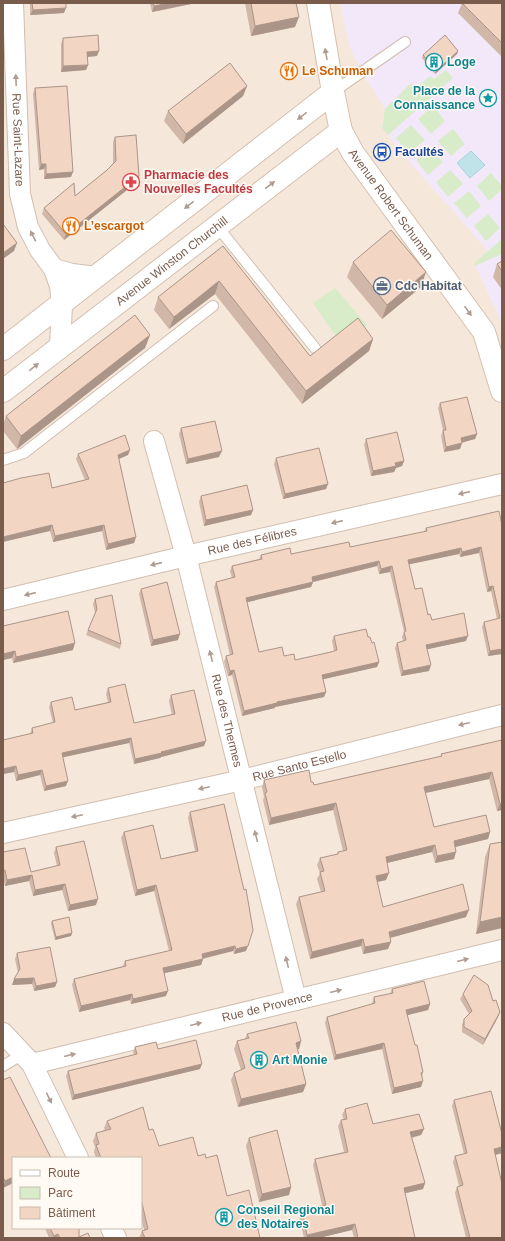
<svg xmlns="http://www.w3.org/2000/svg" width="505" height="1241" font-family="Arial,sans-serif">
<style>
.residential{fill:#f5e8da;fill-rule:evenodd}
.education{fill:#f3e8fa}
.green{fill:#d8ecc9}
.water{fill:#bfe3e8;stroke:#a5d3da}
.lines{fill:none;stroke-linecap:round;stroke-linejoin:round}
.lane-casing{stroke:#d1beb0;stroke-width:12}
.street-casing{stroke:#d1beb0;stroke-width:22}
.secondary-casing{stroke:#d6c0b0;stroke-width:24}
.lane{stroke:#fff;stroke-width:10}
.street{stroke:#fff;stroke-width:20}
.secondary{stroke:#fff;stroke-width:22}
.wall{fill:#d1b7a8}
.shaded-wall{fill:#aa9588}
.building{fill:#f3d5c3;stroke:#aa9588}
.oneway{fill:#af9d94}
.labels{text-anchor:middle;stroke-width:3;stroke-linejoin:round;paint-order:stroke}
.culture-label{font-size:12px;font-weight:bold;fill:#0d838f;stroke:#fffaf3;text-anchor:start}
.food-label{font-size:12px;font-weight:bold;fill:#c56008;stroke:#fffaf3;text-anchor:start}
.street-label{font-size:12px;fill:#7a5c4d;stroke:#fffaf3}
.transit-label{font-size:12px;font-weight:bold;fill:#164399;stroke:#fffaf3;text-anchor:start}
.health-label{font-size:12px;font-weight:bold;fill:#be3a42;stroke:#fffaf3;text-anchor:start}
.service-label{font-size:12px;font-weight:bold;fill:#4e5e75;stroke:#fffaf3;text-anchor:start}
</style>
<rect width="100%" height="100%" fill="#fdf6ec"/>
<path class="residential" d="M3 3H502V1238H3ZM13 1158H141V1228H13Z"/>
<polygon class="education" points="340,3 502,3 502,323 474,263 488,251 406,158 382,128 385,109 360,69 349,45"/>
<g class="green">
<polygon points="446,70 453,78 388,135 382,128 385,109 411,83 416,88 430,76 434,79"/>
<polygon points="433,106 445,121 431,134 418,119"/>
<polygon points="411,125 425,140 409,153 396,138"/>
<polygon points="453,129 465,144 451,156 438,141"/>
<polygon points="430,148 443,162 428,175 416,160"/>
<polygon points="450,170 463,184 448,197 436,182"/>
<polygon points="491,173 502,186 502,189 489,201 477,186"/>
<polygon points="469,191 481,206 467,218 454,203"/>
<polygon points="488,214 500,228 486,241 474,226"/>
<polygon points="502,239 502,254 475,266 474,263"/>
<polygon points="335,288 367,325 358,333 337,338 313,303"/>
</g>
<polygon class="water" points="471,151 485,165 470,178 457,163"/>
<g class="lines">
<g class="lane-casing">
<g id="lane">
<polyline points="333,92 405,42"/>
<polyline points="217,226 315,348"/>
<polyline points="3,460 24,453 213,306"/>
<polyline points="3,1066 23,1054"/>
</g>
</g>
<g class="street-casing">
<g id="street">
<path id="s1" d="M13 3 20 194 28 227 40 250 54 269 60 286 62 304 60 347"/>
<polyline points="54,269 72,274 97,277"/>
<path id="s2" d="M154 441 186 556 296 1000"/>
<path id="s3" d="M3 600 186 556 502 484"/>
<path id="s4" d="M3 833 242 780 502 715"/>
<polyline points="3,1033 32,1064 78,1158"/>
<path id="s5" d="M32 1064 502 950"/>
<polyline points="111,1228 116,1238"/>
</g>
</g>
<g class="secondary-casing">
<g id="secondary">
<path id="s6" d="M318 3 333 92 341 131 353 153 484 332 502 391"/>
<polyline points="3,349 333,92"/>
<path id="s7" d="M3 391 341 131"/>
</g>
</g>
<use href="#lane" class="lane"/>
<use href="#street" class="street"/>
<use href="#secondary" class="secondary"/>
</g>
<g class="wall">
<polygon points="30,3 66,3 64,13 30,15"/>
<polygon points="150,3 196,3 152,12"/>
<polygon points="245,3 296,3 295,27 251,36"/>
<polygon points="462,3 502,3 502,57 458,13"/>
<polygon points="63,38 97,56 88,57 88,65 86,70 61,72 61,44"/>
<polygon points="458,51 457,54 435,74 422,58 423,55"/>
<polygon points="247,86 243,96 183,144 164,121 168,111"/>
<polygon points="35,88 71,177 44,179 44,169 39,170 33,94"/>
<polygon points="115,137 137,182 64,240 42,214 44,208 75,196 107,170 113,163 113,142"/>
<polygon points="223,246 310,356 373,339 369,351 302,404 215,294 169,329 154,310 158,297"/>
<polygon points="502,261 502,290 493,277 497,264"/>
<polygon points="353,262 421,287 382,319 347,277"/>
<polygon points="150,335 145,348 17,449 3,431 3,425 6,416"/>
<polygon points="440,403 477,434 475,439 462,443 460,449 444,452 441,436 443,430 438,408"/>
<polygon points="181,428 219,457 186,464 179,434"/>
<polygon points="366,439 404,461 402,466 396,468 394,472 371,476 364,445"/>
<polygon points="130,450 128,455 119,459 136,537 134,543 106,550 102,531 53,542 50,531 52,488 85,480 76,459 78,454"/>
<polygon points="276,458 326,489 283,499 274,464"/>
<polygon points="201,496 253,510 251,515 204,526 199,502"/>
<polygon points="502,525 502,654 488,656 482,627 484,622 497,619 491,591 487,592 479,553 460,557 459,554 409,564 415,589 432,620 466,641 427,649 429,671 401,676 395,648 397,643 403,641 402,637 404,632 390,572 379,574 377,566 313,582 311,587 247,602 259,652 284,656 295,660 334,651 332,641 334,636 368,637 372,643 379,662 377,667 323,679 326,692 324,697 275,707 275,708 242,716 232,675 228,676 224,662 226,656 230,655 214,587 216,582 232,578 230,571 232,566 259,559 261,555 291,554 350,547 424,532 426,528"/>
<polygon points="141,589 178,640 151,646 139,594"/>
<polygon points="95,599 121,644 120,649 86,635 95,613 93,604"/>
<polygon points="3,626 73,650 13,663 12,658 3,660"/>
<polygon points="108,688 134,723 172,715 169,701 171,695 204,746 161,757 160,758 134,764 129,743 63,757 66,786 44,791 40,775 16,781 14,772 3,774 30,734 32,728 53,723 49,707 51,702 75,710 108,702 106,694"/>
<polygon points="502,740 502,810 497,811 489,779 425,793 434,827 490,832 488,839 455,847 454,859 435,863 432,852 387,863 386,880 377,882 383,907 466,917 390,938 388,949 363,954 361,946 310,959 296,904 299,897 321,892 317,879 320,873 317,865 320,858 337,854 338,852 343,851 333,810 269,825 263,800 264,797 262,787 264,780 311,782 314,785 441,756 441,754"/>
<polygon points="190,812 246,951 234,954 233,951 203,959 201,965 164,973 166,996 131,1004 130,1000 79,1012 72,985 74,979 123,966 125,961 169,951 154,891 135,896 121,838 124,832 161,859 195,851 188,818"/>
<polygon points="502,842 502,928 476,934 485,857 490,844"/>
<polygon points="56,847 96,905 68,911 62,890 33,896 29,881 5,886 3,878 3,852 31,872 57,866 54,853"/>
<polygon points="52,921 72,933 71,936 55,940 51,924"/>
<polygon points="17,953 57,982 55,987 34,991 32,984 12,985 18,973 15,959"/>
<polygon points="392,989 430,1004 428,1010 407,1015 415,1045 423,1072 422,1077 421,1087 392,1094 382,1049 334,1060 325,1023 327,1017 372,1004 372,1003 374,997 390,994"/>
<polygon points="463,994 493,1001 500,1012 498,1017 483,1045 462,1032 462,1025 464,1019 469,1014 460,999"/>
<polygon points="247,1034 301,1041 299,1049 297,1049 306,1084 303,1092 238,1107 231,1080 234,1073 241,1070 234,1049 237,1041 245,1039"/>
<polygon points="135,1047 158,1049 200,1069 72,1100 66,1076 68,1071 134,1055 133,1052"/>
<polygon points="3,1080 13,1158 13,1183 3,1188"/>
<polygon points="454,1100 502,1134 502,1153 495,1155 502,1238 466,1238 455,1193 457,1187 459,1186 453,1162 455,1156 464,1154 452,1106"/>
<polygon points="345,1109 373,1124 424,1129 421,1135 412,1138 425,1183 423,1189 405,1193 415,1238 354,1238 352,1230 322,1237 323,1238 304,1238 299,1216 302,1210 322,1205 313,1165 315,1159 344,1152 338,1126 341,1120 344,1120 342,1115"/>
<polygon points="107,1121 149,1130 159,1146 198,1156 206,1158 227,1196 260,1238 139,1238 142,1231 144,1230 141,1217 141,1158 96,1158 94,1152 95,1147 93,1141 96,1133 105,1130 104,1128"/>
<polygon points="249,1138 291,1187 289,1195 259,1202 246,1146"/>
<polygon points="45,1228 79,1228 79,1237 90,1238 49,1238"/>
</g>
<g class="shaded-wall">
<polygon points="170,3 196,3 152,12 154,6"/>
<polygon points="66,8 64,13 30,15 33,10"/>
<polygon points="299,17 295,27 251,36 255,26"/>
<polygon points="99,51 97,56 85,57 87,52"/>
<polygon points="458,51 457,54 435,74 436,71"/>
<polygon points="88,65 86,70 61,72 63,66"/>
<polygon points="247,86 243,96 183,144 186,134"/>
<polygon points="41,164 46,164 44,169 39,170"/>
<polygon points="73,172 71,177 44,179 46,174"/>
<polygon points="139,176 137,182 64,240 66,234"/>
<polygon points="17,243 14,251 3,259 3,253"/>
<polygon points="426,272 421,287 382,319 387,305"/>
<polygon points="219,281 215,294 169,329 174,317"/>
<polygon points="150,335 145,348 17,449 21,436"/>
<polygon points="373,339 369,351 302,404 306,391"/>
<polygon points="477,434 475,439 459,443 461,438"/>
<polygon points="462,443 460,449 444,452 446,447"/>
<polygon points="130,450 128,455 116,460 118,455"/>
<polygon points="222,451 219,457 186,464 188,459"/>
<polygon points="404,461 402,466 396,468 394,472 371,476 373,471 395,463"/>
<polygon points="328,484 326,489 283,499 285,494"/>
<polygon points="253,510 251,515 204,526 206,520"/>
<polygon points="52,525 50,531 3,542 3,537"/>
<polygon points="104,525 102,531 53,542 55,536"/>
<polygon points="136,537 134,543 106,550 108,544"/>
<polygon points="481,547 479,553 460,557 462,552"/>
<polygon points="461,548 459,554 406,565 408,560"/>
<polygon points="379,561 377,566 313,582 311,587 244,603 246,598 312,577"/>
<polygon points="392,566 390,572 379,574 381,569"/>
<polygon points="493,586 491,591 487,592 489,587"/>
<polygon points="180,634 178,640 151,646 153,640"/>
<polygon points="468,636 466,641 424,650 426,645"/>
<polygon points="75,643 73,650 13,663 16,657"/>
<polygon points="502,649 502,654 488,656 490,651"/>
<polygon points="15,651 12,658 3,660 3,654"/>
<polygon points="379,662 377,667 320,680 322,675"/>
<polygon points="431,665 429,671 401,676 403,671"/>
<polygon points="234,670 232,675 228,676 230,671"/>
<polygon points="326,692 324,697 275,707 275,708 242,716 244,711 277,702"/>
<polygon points="131,738 129,743 60,758 62,753"/>
<polygon points="206,741 204,746 161,757 160,758 134,764 135,759"/>
<polygon points="16,766 14,772 3,774 3,769"/>
<polygon points="42,770 40,775 16,781 18,775"/>
<polygon points="492,772 489,779 421,794 424,787"/>
<polygon points="68,781 66,786 44,791 46,786"/>
<polygon points="336,803 333,810 269,825 271,818"/>
<polygon points="502,803 502,810 497,811 500,804"/>
<polygon points="490,832 488,839 451,848 454,841"/>
<polygon points="435,845 432,852 383,864 386,857"/>
<polygon points="456,852 454,859 435,863 437,856"/>
<polygon points="389,873 386,880 373,883 376,876"/>
<polygon points="32,875 29,881 5,886 7,880"/>
<polygon points="65,884 62,890 33,896 35,890"/>
<polygon points="156,885 154,891 135,896 137,890"/>
<polygon points="98,899 96,905 68,911 70,905"/>
<polygon points="469,910 466,917 386,939 389,932"/>
<polygon points="502,917 502,928 476,934 480,922"/>
<polygon points="72,933 71,936 55,940 56,937"/>
<polygon points="363,939 361,946 310,959 312,952"/>
<polygon points="391,942 388,949 363,954 365,947"/>
<polygon points="235,946 233,951 200,959 202,954"/>
<polygon points="248,946 246,951 234,954 236,949"/>
<polygon points="203,959 201,965 161,974 163,968"/>
<polygon points="34,978 32,984 12,985 14,979"/>
<polygon points="57,982 55,987 34,991 36,986"/>
<polygon points="168,991 166,996 131,1004 133,999"/>
<polygon points="132,994 130,1000 79,1012 81,1006"/>
<polygon points="430,1004 428,1010 404,1016 406,1010"/>
<polygon points="500,1012 498,1017 483,1045 485,1039"/>
<polygon points="301,1041 299,1049 293,1051 296,1043"/>
<polygon points="384,1043 382,1049 334,1060 336,1055"/>
<polygon points="202,1064 200,1069 72,1100 74,1095"/>
<polygon points="423,1081 421,1087 392,1094 394,1088"/>
<polygon points="306,1084 303,1092 238,1107 241,1099"/>
<polygon points="424,1129 421,1135 408,1138 410,1132"/>
<polygon points="502,1147 502,1153 491,1156 494,1149"/>
<polygon points="13,1177 13,1183 3,1188 5,1181"/>
<polygon points="425,1183 423,1189 402,1194 404,1188"/>
<polygon points="291,1187 289,1195 259,1202 262,1194"/>
<polygon points="355,1224 352,1230 319,1238 306,1238 307,1235"/>
<polygon points="58,1234 57,1238 53,1238 54,1236"/>
</g>
<g class="building">
<polygon points="32,3 66,3 66,8 33,10"/>
<polygon points="153,3 170,3 154,6"/>
<polygon points="251,3 296,3 299,17 255,26"/>
<polygon points="462,3 502,3 502,43"/>
<polygon points="98,35 99,51 87,52 88,65 63,66 63,38"/>
<polygon points="445,35 458,51 436,71 423,55"/>
<polygon points="230,63 247,86 186,134 168,111"/>
<polygon points="67,86 73,172 46,174 46,164 41,164 35,88"/>
<polygon points="136,135 139,176 66,234 44,208 74,183 75,196 107,170 116,161 115,137"/>
<polygon points="3,224 17,243 3,253"/>
<polygon points="391,230 426,272 387,305 353,262"/>
<polygon points="223,246 310,356 358,318 373,339 306,391 219,281 174,317 158,297"/>
<polygon points="502,261 502,271 497,264"/>
<polygon points="135,315 150,335 21,436 6,416"/>
<polygon points="467,397 477,434 461,438 462,443 446,447 443,430 446,430 440,403"/>
<polygon points="215,421 222,451 188,459 181,428"/>
<polygon points="397,432 404,461 395,463 396,466 373,471 366,439"/>
<polygon points="125,435 130,450 118,455 136,537 108,544 104,525 55,536 52,525 3,537 3,483 21,478 49,473 52,488 89,479 78,454"/>
<polygon points="319,448 328,484 285,494 276,458"/>
<polygon points="247,485 253,510 206,520 201,496"/>
<polygon points="499,511 502,525 502,649 490,651 484,622 500,618 493,586 489,587 481,547 462,552 461,548 408,560 415,589 422,588 428,615 430,614 432,620 464,613 468,636 426,645 431,665 403,671 397,643 406,640 404,632 406,631 392,566 381,569 379,561 312,577 313,582 246,598 259,652 282,647 284,656 294,654 295,660 331,652 337,650 334,636 366,629 368,637 370,637 372,643 374,642 379,662 322,675 326,692 277,702 277,703 244,711 234,670 230,671 226,656 233,654 216,582 235,577 232,566 262,559 261,555 290,548 291,554 349,542 350,547 427,531 426,528"/>
<polygon points="167,582 180,634 153,640 141,589"/>
<polygon points="112,595 121,644 88,630 97,609 95,599"/>
<polygon points="68,611 75,643 16,657 15,651 3,654 3,626"/>
<polygon points="125,684 134,723 175,714 171,695 194,690 206,741 161,752 162,753 135,759 131,738 62,753 68,781 46,786 42,770 18,775 16,766 3,769 3,740 33,733 32,728 55,722 51,702 72,697 75,710 111,702 108,688"/>
<polygon points="502,740 502,803 500,804 492,772 424,787 434,827 486,815 490,832 454,841 456,852 437,856 435,845 386,857 389,873 376,876 383,907 463,884 469,910 389,932 391,942 365,947 363,939 312,952 299,897 325,891 320,872 324,871 320,858 338,854 338,852 347,850 336,803 271,818 265,793 267,792 264,780 309,770 311,782 313,782 314,785 442,756 441,754"/>
<polygon points="224,804 244,890 246,889 253,930 248,946 236,949 235,946 202,954 203,959 163,968 168,991 133,999 132,994 81,1006 74,979 126,966 125,961 172,950 156,885 137,890 124,832 153,825 161,859 198,851 190,812"/>
<polygon points="84,841 98,899 70,905 65,884 35,890 32,875 7,880 5,870 3,871 3,852 25,848 31,872 60,865 56,847"/>
<polygon points="502,842 502,917 480,922 490,844"/>
<polygon points="69,917 72,933 56,937 52,921"/>
<polygon points="50,947 57,982 36,986 34,978 14,979 20,969 17,953"/>
<polygon points="474,975 488,985 493,1001 496,1000 500,1012 485,1039 464,1027 464,1019 472,1011 463,994"/>
<polygon points="424,981 430,1004 406,1010 415,1045 417,1045 423,1072 421,1073 423,1081 394,1088 384,1043 336,1055 327,1017 375,1003 374,997 393,993 392,989"/>
<polygon points="296,1022 301,1041 296,1043 306,1084 241,1099 234,1073 245,1068 237,1041 249,1038 247,1034"/>
<polygon points="196,1040 202,1064 74,1095 68,1071 137,1054 135,1047 156,1042 158,1049"/>
<polygon points="10,1077 51,1158 13,1158 13,1177 5,1181 3,1177 3,1080"/>
<polygon points="491,1091 502,1134 502,1147 494,1149 502,1184 502,1238 470,1238 457,1187 463,1185 455,1156 467,1153 454,1100"/>
<polygon points="367,1103 373,1124 419,1114 424,1129 410,1132 425,1183 404,1188 415,1238 358,1238 355,1224 307,1235 302,1210 326,1205 315,1159 348,1152 341,1120 347,1119 345,1109"/>
<polygon points="143,1107 149,1130 153,1129 159,1146 193,1137 198,1156 205,1154 206,1158 217,1155 227,1196 249,1190 260,1238 145,1238 142,1231 148,1229 141,1199 141,1158 101,1158 96,1145 99,1144 96,1133 111,1129 107,1121"/>
<polygon points="277,1130 291,1187 262,1194 249,1138"/>
<polygon points="50,1228 79,1228 79,1237 88,1233 90,1238 60,1238 58,1234 54,1236"/>
</g>
<defs><path id="oneway-solid" d="M-6-.8H1V-3.2L6.5 0L1 3.2V.8H-6Z"/></defs>
<g class="oneway">
<use href="#oneway-solid" transform="translate(326 54) rotate(-100)"/>
<use href="#oneway-solid" transform="translate(16 80) rotate(-92)"/>
<use href="#oneway-solid" transform="translate(302 116) rotate(142)"/>
<use href="#oneway-solid" transform="translate(270 185) rotate(-37)"/>
<use href="#oneway-solid" transform="translate(189 205) rotate(142)"/>
<use href="#oneway-solid" transform="translate(33 236) rotate(-117)"/>
<use href="#oneway-solid" transform="translate(468 311) rotate(54)"/>
<use href="#oneway-solid" transform="translate(34 367) rotate(-38)"/>
<use href="#oneway-solid" transform="translate(464 493) rotate(167)"/>
<use href="#oneway-solid" transform="translate(337 522) rotate(167)"/>
<use href="#oneway-solid" transform="translate(156 564) rotate(167)"/>
<use href="#oneway-solid" transform="translate(30 594) rotate(167)"/>
<use href="#oneway-solid" transform="translate(211 656) rotate(-104)"/>
<use href="#oneway-solid" transform="translate(464 724) rotate(166)"/>
<use href="#oneway-solid" transform="translate(204 788) rotate(168)"/>
<use href="#oneway-solid" transform="translate(77 816) rotate(168)"/>
<use href="#oneway-solid" transform="translate(256 836) rotate(-104)"/>
<use href="#oneway-solid" transform="translate(463 960) rotate(-14)"/>
<use href="#oneway-solid" transform="translate(287 962) rotate(-104)"/>
<use href="#oneway-solid" transform="translate(336 991) rotate(-14)"/>
<use href="#oneway-solid" transform="translate(196 1024) rotate(-14)"/>
<use href="#oneway-solid" transform="translate(70 1055) rotate(-14)"/>
<use href="#oneway-solid" transform="translate(49 1098) rotate(64)"/>
</g>
<defs>
<g id="building-ring" transform="scale(0.9)"><circle r="9.5" fill="#fffaf3" stroke="#0f9aa8" stroke-width="1.5"/><path d="M-4-6H4V6H1V3H-1V6H-4ZM-2.5-4.3h1.7v1.8h-1.7ZM.8-4.3h1.7v1.8H.8ZM-2.5-1h1.7V.8h-1.7ZM.8-1h1.7V.8H.8Z" fill="#0f9aa8"/></g>
<g id="restaurant-ring" transform="scale(0.9)"><circle r="9.5" fill="#fffaf3" stroke="#e8710a" stroke-width="1.5"/><path d="M-5-6h1v4h1v-4h1v4h1v-4h1v5L-1.5 .5V6h-2V.5L-5-1ZM5-6V6H3V1.5H1.5Q1.5-4 5-6Z" fill="#e8710a"/></g>
<g id="sight-ring" transform="scale(0.9)"><circle r="9.5" fill="#fffaf3" stroke="#0f9aa8" stroke-width="1.5"/><path d="M0-6L1.8-2.2L6-1.7L2.9 1.2L3.7 5.4L0 3.3L-3.7 5.4L-2.9 1.2L-6-1.7L-1.8-2.2Z" fill="#0f9aa8"/></g>
<g id="bus-ring" transform="scale(0.9)"><circle r="9.5" fill="#fffaf3" stroke="#1a4fb4" stroke-width="1.5"/><path d="M-5-6H5V4H4V6H2V4H-2V6H-4V4H-5ZM-3.5-4V0h7V-4ZM-3.5 1.2v1.5H-2V1.2ZM2 1.2v1.5H3.5V1.2Z" fill="#1a4fb4"/></g>
<g id="pharmacy-ring" transform="scale(0.9)"><circle r="9.5" fill="#fffaf3" stroke="#e0444e" stroke-width="1.5"/><path d="M-2-6h4v4h4v4h-4v4h-4v-4h-4v-4h4Z" fill="#e0444e"/></g>
<g id="office-ring" transform="scale(0.9)"><circle r="9.5" fill="#fffaf3" stroke="#5c6f8a" stroke-width="1.5"/><path d="M-6-3h4V-5.5h4V-3h4V5H-6ZM-1-4.5V-3h2v-1.5ZM-6 0V1H6V0Z" fill="#5c6f8a"/></g>
</defs>
<g fill-rule="evenodd">
<use href="#building-ring" x="434" y="62"/>
<use href="#restaurant-ring" x="289" y="71"/>
<use href="#sight-ring" x="488" y="98"/>
<use href="#bus-ring" x="382" y="152"/>
<use href="#pharmacy-ring" x="131" y="182"/>
<use href="#restaurant-ring" x="71" y="226"/>
<use href="#office-ring" x="382" y="286"/>
<use href="#building-ring" x="259" y="1060"/>
<use href="#building-ring" x="224" y="1217"/>
</g>
<g class="labels">
<g class="culture-label">
<text x="447" y="66">Loge</text>
<text x="475" y="95" text-anchor="end">Place de la<tspan x="475" dy="14">Connaissance</tspan></text>
<text x="272" y="1064">Art Monie</text>
<text x="237" y="1214">Conseil Regional<tspan x="237" dy="14">des Notaires</tspan></text>
</g>
<g class="food-label">
<text x="302" y="75">Le Schuman</text>
<text x="84" y="230">L’escargot</text>
</g>
<g class="street-label">
<text dy="4" stroke="none"><textPath href="#s1" startOffset="137">Rue Saint-Lazare</textPath></text>
<text dy="4" stroke="none"><textPath href="#s6" startOffset="219">Avenue Robert Schuman</textPath></text>
<text dy="4" stroke="none"><textPath href="#s7" startOffset="213">Avenue Winston Churchill</textPath></text>
<text dy="4" stroke="none"><textPath href="#s3" startOffset="256">Rue des Félibres</textPath></text>
<text dy="4" stroke="none"><textPath href="#s2" startOffset="289">Rue des Thermes</textPath></text>
<text dy="4" stroke="none"><textPath href="#s4" startOffset="304">Rue Santo Estello</textPath></text>
<text dy="4" stroke="none"><textPath href="#s5" startOffset="242">Rue de Provence</textPath></text>
</g>
<g class="transit-label">
<text x="395" y="156">Facultés</text>
</g>
<g class="health-label">
<text x="144" y="179">Pharmacie des<tspan x="144" dy="14">Nouvelles Facultés</tspan></text>
</g>
<g class="service-label">
<text x="395" y="290">Cdc Habitat</text>
</g>
</g>
<rect width="505" height="1241" fill="none" stroke="#7a5c4d" stroke-width="8"/>
<rect x="12" y="1157" width="130" height="72" fill="#fffaf3" stroke="#cabbb1"/>
<rect x="20" y="1170" width="20" height="6" fill="#ffffff" stroke="#cabbb1"/>
<text x="48" y="1177" font-size="12" fill="#7a5c4d">Route</text>
<rect x="20" y="1187" width="20" height="12" fill="#d8ecc9" stroke="#cabbb1"/>
<text x="48" y="1197" font-size="12" fill="#7a5c4d">Parc</text>
<rect x="20" y="1207" width="20" height="12" fill="#f3d5c3" stroke="#cabbb1"/>
<text x="48" y="1217" font-size="12" fill="#7a5c4d">Bâtiment</text>
</svg>
